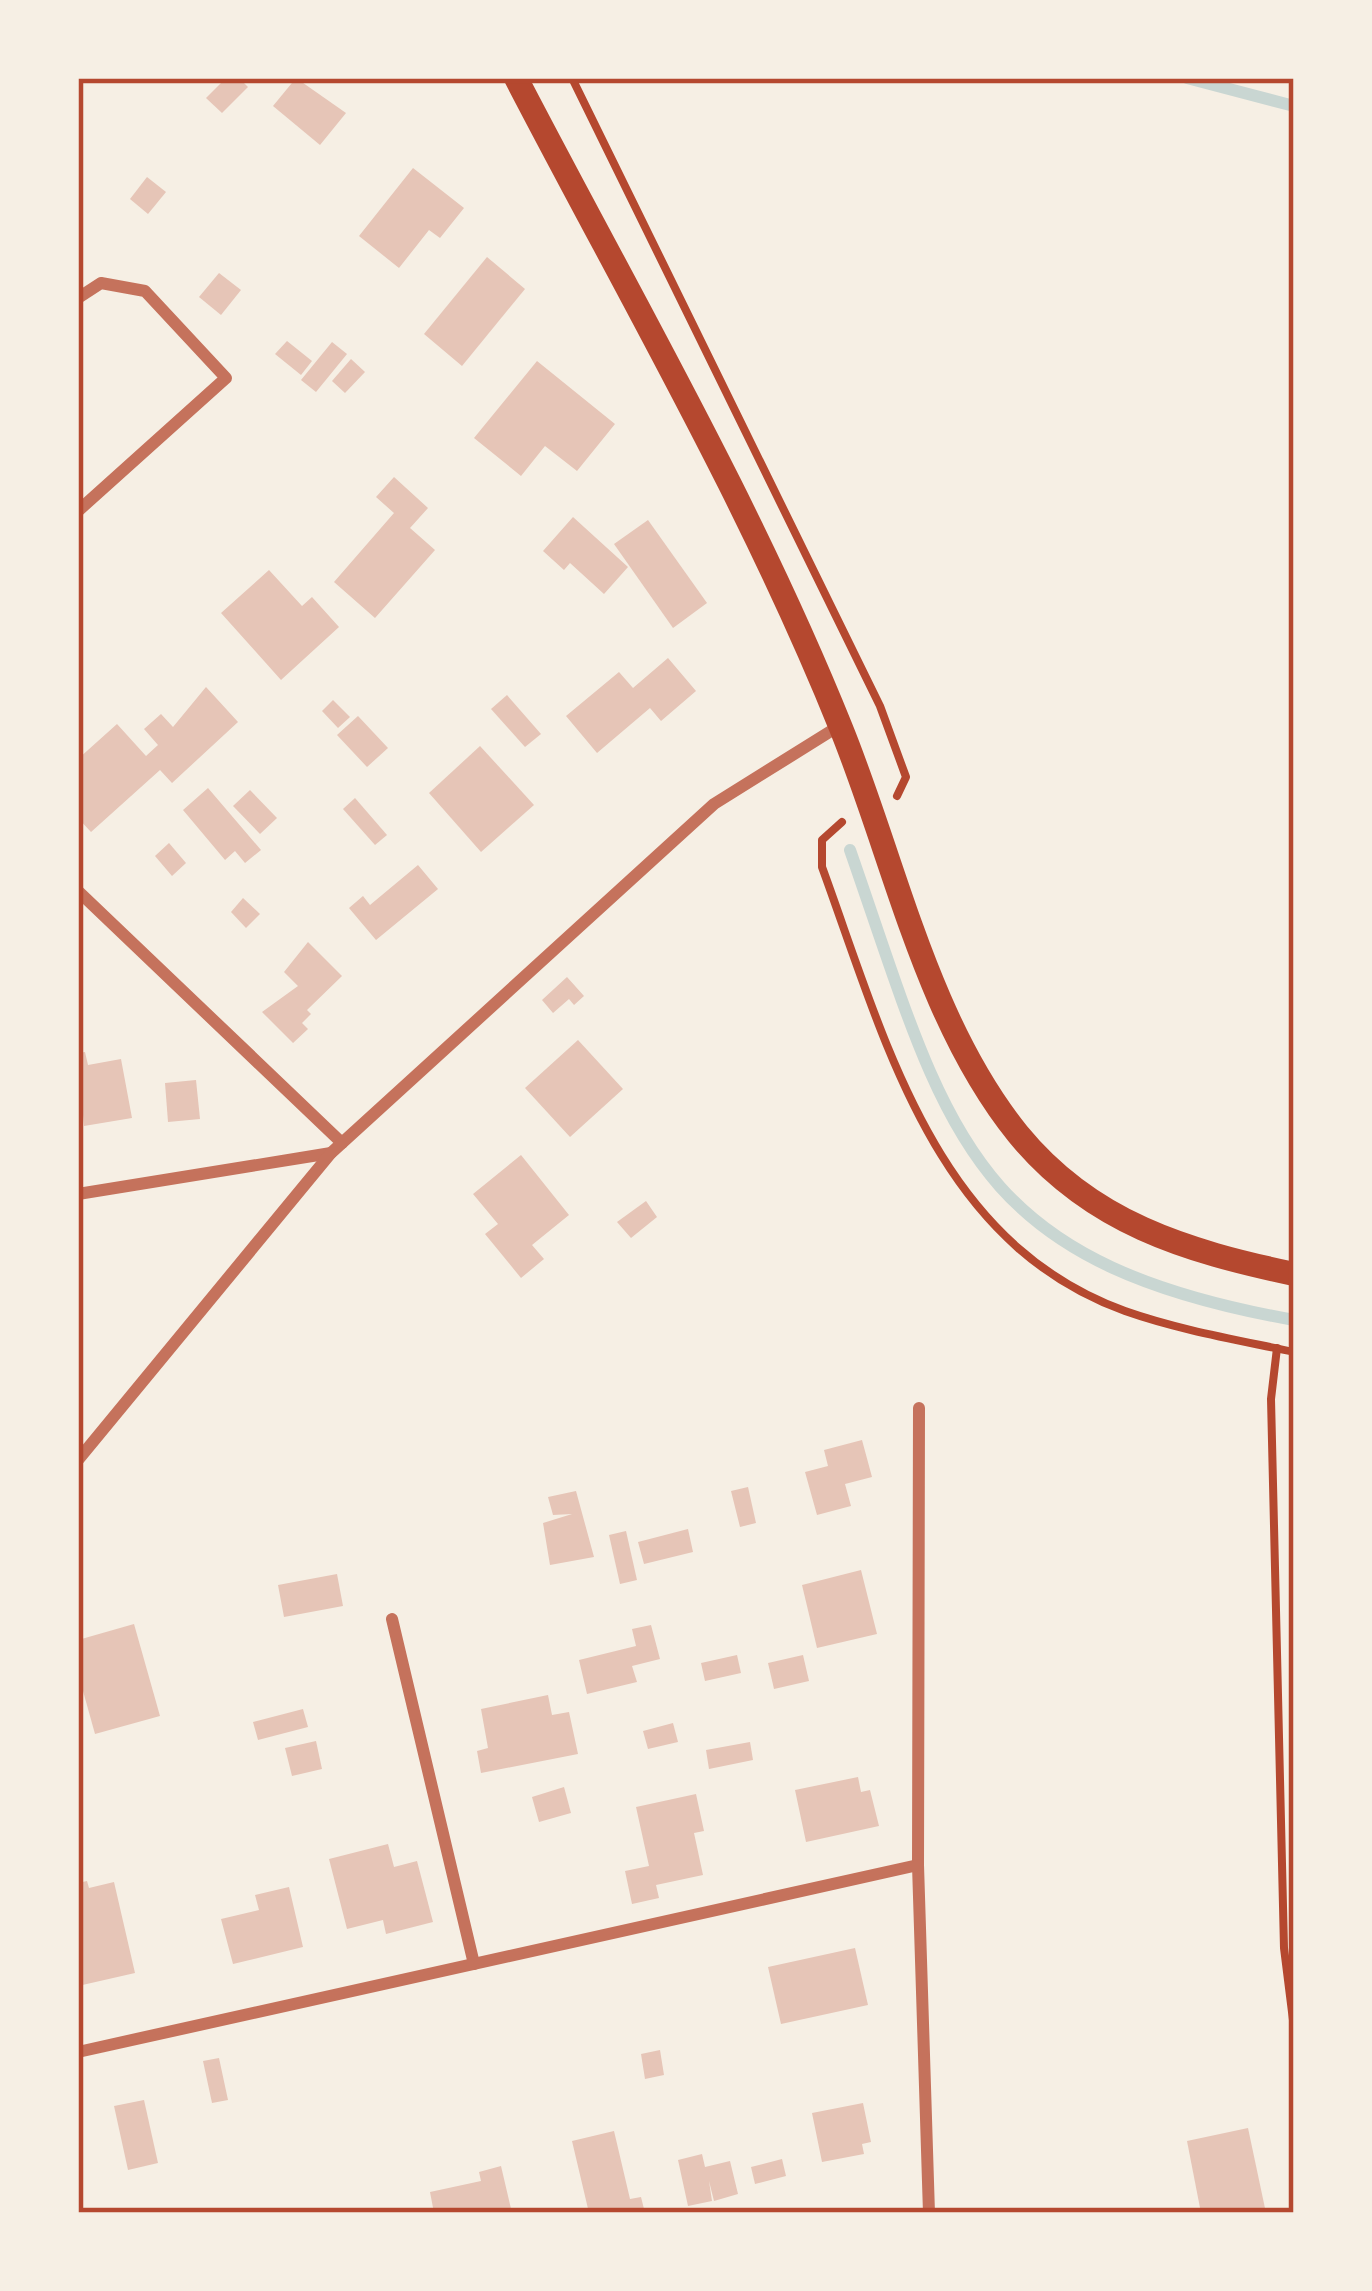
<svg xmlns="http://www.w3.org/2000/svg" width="1372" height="2291" font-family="'Alegreya Sans',sans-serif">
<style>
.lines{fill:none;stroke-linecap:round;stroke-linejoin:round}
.stream{stroke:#c9d6d2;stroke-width:12}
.building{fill:#e6c5b7}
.path{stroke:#b5482f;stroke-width:8}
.minor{stroke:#c5725c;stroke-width:12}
.secondary{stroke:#b5482f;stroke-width:24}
.neatline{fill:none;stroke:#b5482f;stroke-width:4.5}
</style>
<rect width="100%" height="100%" fill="#f6efe4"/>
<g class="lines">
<g class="stream">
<polyline points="1187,78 1294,106"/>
<path d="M850 850C949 1134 965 1261 1294 1320"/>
</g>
</g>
<g class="building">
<polygon points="226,78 239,78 248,87 222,113 206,98"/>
<polygon points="296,78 346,113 320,145 273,106"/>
<polygon points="413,168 464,208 440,238 429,230 399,268 359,236"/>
<polygon points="147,177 166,192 148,214 130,199"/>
<polygon points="487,257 525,289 462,366 424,334"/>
<polygon points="219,273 241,290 221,315 199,297"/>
<polygon points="287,341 312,361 301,375 275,354"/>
<polygon points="332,342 347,354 316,392 301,380"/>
<polygon points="351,359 365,372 345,393 332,381"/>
<polygon points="537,361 615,424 577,471 545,446 521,476 474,438"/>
<polygon points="394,477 428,508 410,528 435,550 375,618 334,582 394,513 376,497"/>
<polygon points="573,517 628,567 604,594 570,563 564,570 543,551"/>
<polygon points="648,520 707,603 673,628 614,544"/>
<polygon points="269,570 302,606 312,597 339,627 281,680 221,613"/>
<polygon points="668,658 696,691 661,721 650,708 597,753 566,716 619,672 633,688"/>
<polygon points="206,687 238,722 172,783 160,770 91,832 78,818 78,759 117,724 146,756 158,745 144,729 161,714 173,727"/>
<polygon points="507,695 541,734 525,747 491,709"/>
<polygon points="333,700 350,717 338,728 322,711"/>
<polygon points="358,716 388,748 367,767 337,735"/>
<polygon points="480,746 534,805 481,852 429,793"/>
<polygon points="208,788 261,850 245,863 235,851 225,860 183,810"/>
<polygon points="250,790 277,818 260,834 233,806"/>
<polygon points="355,798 387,835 375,845 343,809"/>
<polygon points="169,843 186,863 172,876 155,856"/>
<polygon points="418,865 438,889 376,940 349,908 363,896 370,905"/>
<polygon points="243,898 260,914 246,928 231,912"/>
<polygon points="308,942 342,976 307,1010 311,1014 302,1023 308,1029 293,1043 262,1012 298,986 284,972"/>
<polygon points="567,977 584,996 574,1005 569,999 553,1013 542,1000"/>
<polygon points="578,1040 623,1089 570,1137 525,1088"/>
<polygon points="85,1052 88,1065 121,1059 132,1118 84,1126 83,1115 78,1116 78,1053"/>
<polygon points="196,1080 200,1119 168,1122 165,1083"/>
<polygon points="521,1155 569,1215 532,1245 544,1259 521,1278 485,1234 498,1224 473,1194"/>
<polygon points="646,1201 657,1217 631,1238 617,1222"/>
<polygon points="862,1440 872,1477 845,1484 851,1506 817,1515 805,1472 828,1466 824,1450"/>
<polygon points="748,1487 756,1523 740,1527 731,1491"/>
<polygon points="576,1491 594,1557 550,1565 543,1523 572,1514 553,1515 548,1497"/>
<polygon points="688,1529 693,1552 644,1564 638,1542"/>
<polygon points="626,1531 637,1580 620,1584 609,1535"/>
<polygon points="861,1570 877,1634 817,1648 802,1585"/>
<polygon points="337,1574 343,1606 284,1617 278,1585"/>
<polygon points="134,1624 160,1716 95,1734 78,1673 78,1640"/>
<polygon points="651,1625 660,1659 632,1666 637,1682 587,1694 579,1660 636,1646 632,1629"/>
<polygon points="737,1655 741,1673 705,1681 701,1663"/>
<polygon points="803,1655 809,1681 774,1689 768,1663"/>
<polygon points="548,1695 552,1715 569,1712 578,1754 481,1773 477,1751 488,1748 481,1709"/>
<polygon points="303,1709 308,1727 258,1740 253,1722"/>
<polygon points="673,1723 678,1742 648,1749 643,1731"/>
<polygon points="316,1741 322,1769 292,1776 285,1748"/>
<polygon points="750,1742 753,1760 709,1769 706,1750"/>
<polygon points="858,1777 861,1792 870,1790 879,1826 806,1842 795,1790"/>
<polygon points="564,1787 571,1813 539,1822 532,1797"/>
<polygon points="696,1794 704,1831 694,1833 703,1875 656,1885 659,1898 632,1904 625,1871 649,1866 636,1807"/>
<polygon points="388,1844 394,1867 417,1861 433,1922 386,1934 383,1920 347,1929 329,1859"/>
<polygon points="87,1881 89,1888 114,1882 135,1973 78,1986 78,1883"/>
<polygon points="289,1887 303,1947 233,1964 221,1919 259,1910 255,1895"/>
<polygon points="855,1948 868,2005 781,2024 768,1967"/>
<polygon points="660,2050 664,2075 645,2079 641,2054"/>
<polygon points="219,2058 228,2100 212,2103 203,2061"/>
<polygon points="144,2100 158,2163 128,2170 114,2106"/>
<polygon points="863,2103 871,2142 862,2144 864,2154 822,2162 812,2113"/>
<polygon points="1248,2128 1266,2213 1201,2213 1187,2141"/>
<polygon points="614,2131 630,2199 641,2197 645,2213 589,2213 572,2141"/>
<polygon points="702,2154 705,2167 730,2161 738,2194 714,2201 709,2181 712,2201 688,2206 678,2160"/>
<polygon points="782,2159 786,2176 755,2184 751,2167"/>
<polygon points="501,2166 512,2213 434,2213 430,2192 481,2181 479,2172"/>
</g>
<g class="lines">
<g class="path">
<polyline points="572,78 880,706 906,777 897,796"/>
<path d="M842 822 822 840V867C885 1039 934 1242 1125 1311 1179 1330 1238 1340 1294 1352"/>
<polyline points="1277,1348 1271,1399 1284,1948 1294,2028"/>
</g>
<g class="minor">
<polyline points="78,298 101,283 145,291 226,378 78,511"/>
<polyline points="78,891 342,1143"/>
<polyline points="78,1194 331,1153"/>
<polyline points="919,1408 918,1865 929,2213"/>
<polyline points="78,1460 331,1153 714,804 839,726"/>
<polyline points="392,1619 474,1964"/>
<polyline points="78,2052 918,1865"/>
</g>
<path class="secondary" d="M516 78C627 292 751 504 841 728 895 861 926 1020 1018 1134 1091 1223 1186 1251 1294 1274"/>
</g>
<rect width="1372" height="2291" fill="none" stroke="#f6efe4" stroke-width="162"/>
<rect x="81" y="81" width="1210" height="2129" class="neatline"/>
</svg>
